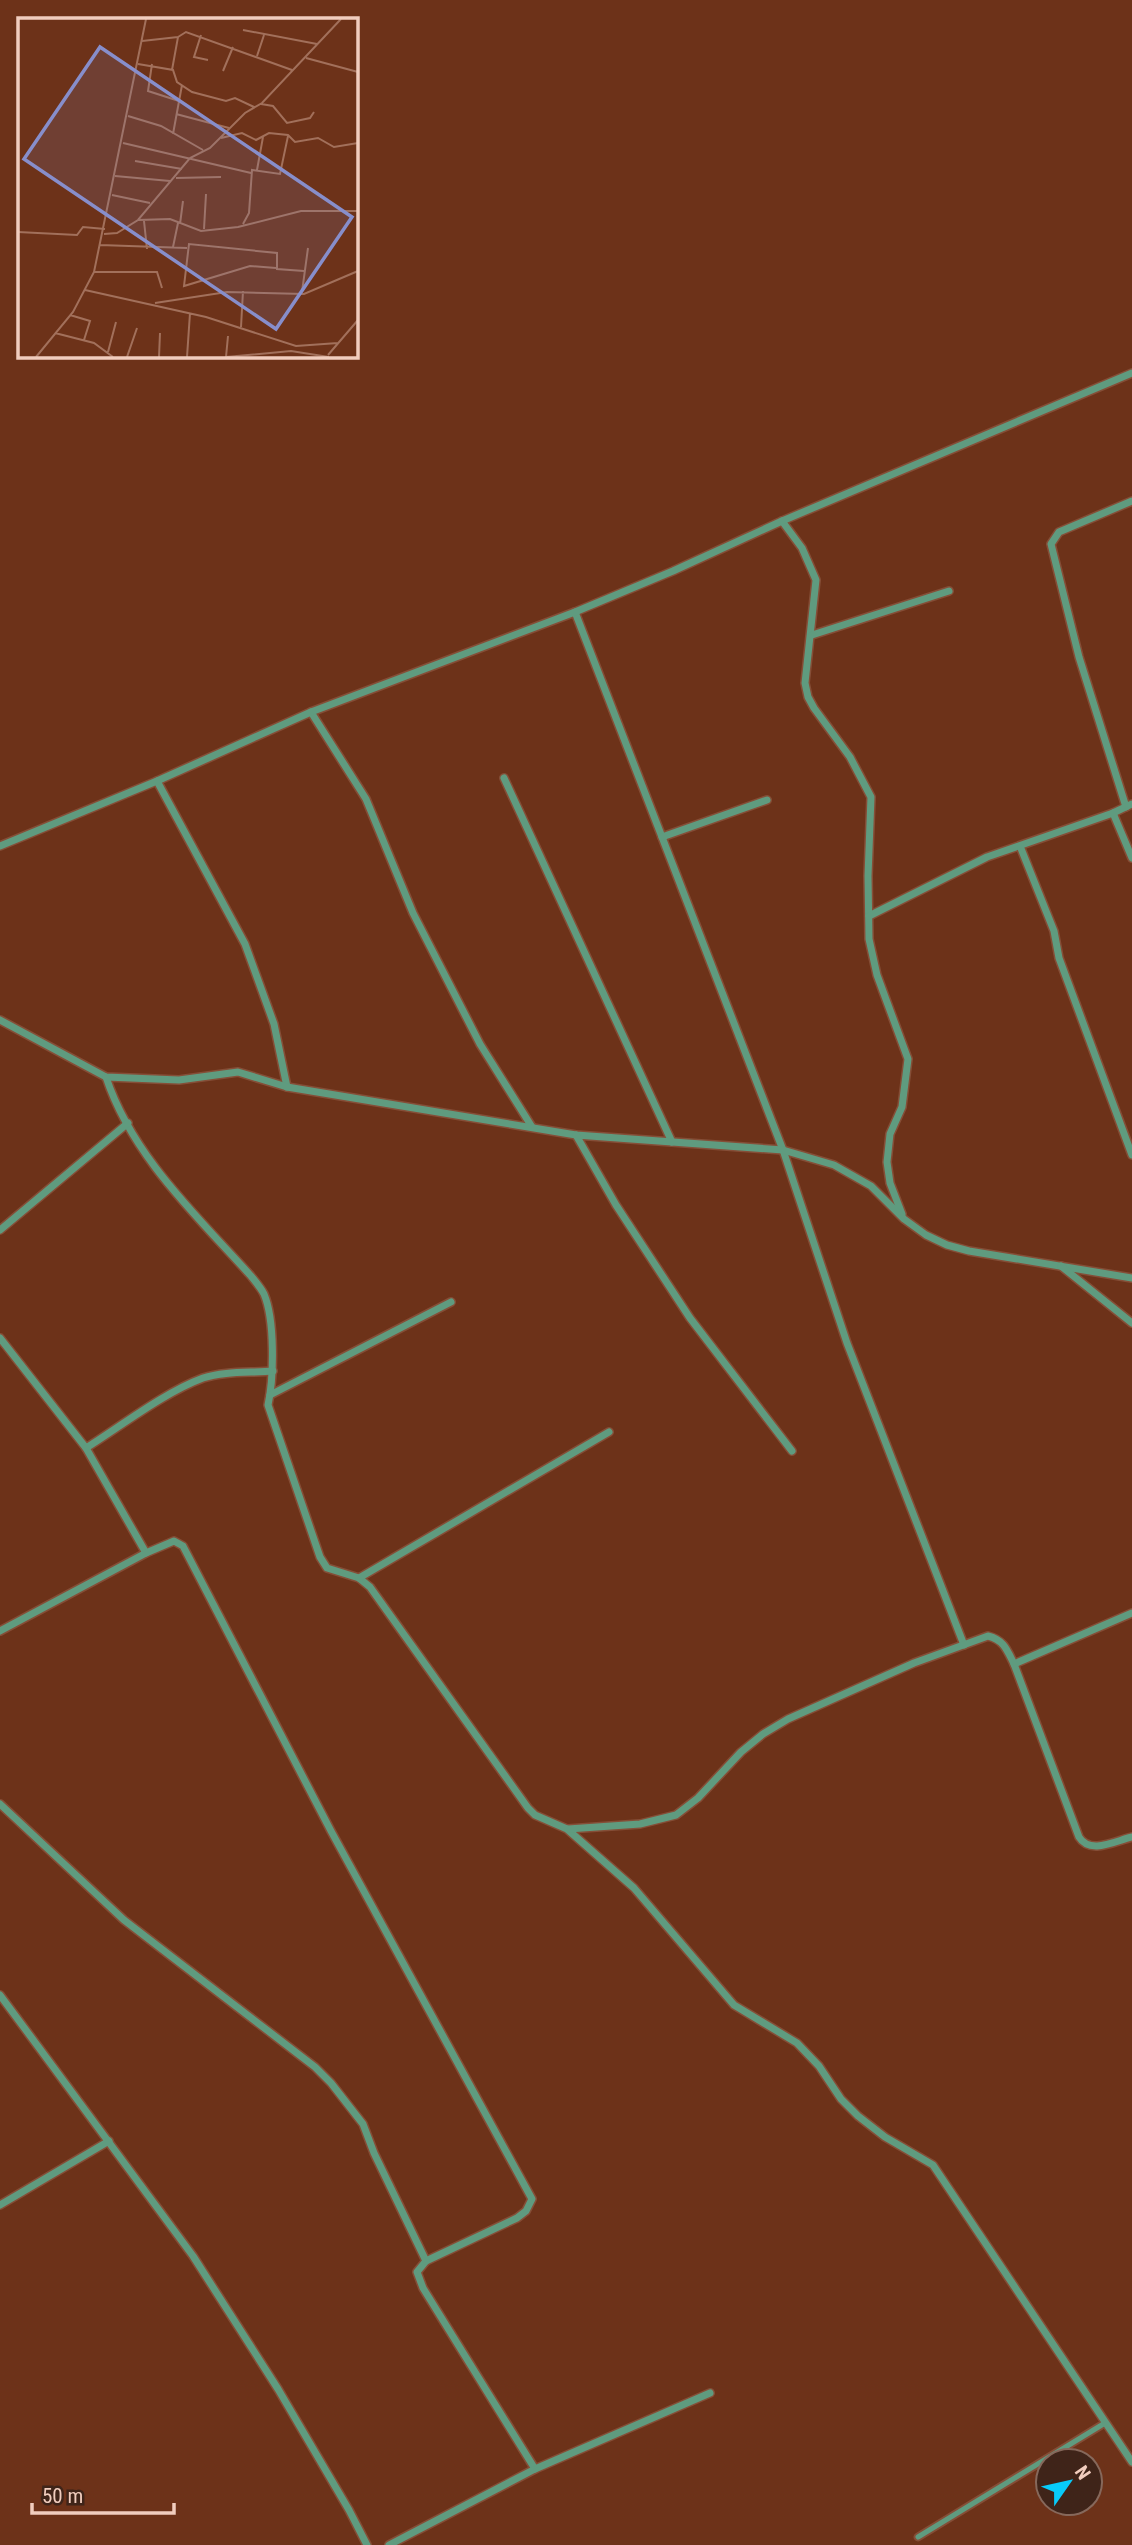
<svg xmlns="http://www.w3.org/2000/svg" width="1132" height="2545" font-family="'Roboto Condensed',sans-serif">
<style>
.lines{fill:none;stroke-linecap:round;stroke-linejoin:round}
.lane-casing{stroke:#854e37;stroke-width:9}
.street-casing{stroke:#854e37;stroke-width:10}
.lane{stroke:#5f9b7f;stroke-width:5}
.street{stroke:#5f9b7f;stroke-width:7}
.inset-road{fill:none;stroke:#a2705b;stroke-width:2}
.view{fill:#878ecb;fill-opacity:0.15;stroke:#878ecb;stroke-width:3.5}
.inset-edge{fill:none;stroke:#f1cdbe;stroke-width:3.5}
</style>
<rect width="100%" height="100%" fill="#6d3219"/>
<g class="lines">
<g class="lane-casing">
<polyline id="lane" points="918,2537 1105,2423"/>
</g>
<g class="street-casing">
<g id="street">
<polyline points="782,521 802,548 816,580 805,683 808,697 814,708 850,757 871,797 868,876 869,939 877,975 908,1059 902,1107 890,1134 887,1162 890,1183 902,1214"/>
<polyline points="575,612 783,1150 847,1343 964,1645"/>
<polyline points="812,635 949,591"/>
<polyline points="311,712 366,799 413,913 480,1044 532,1127"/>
<polyline points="504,778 672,1142"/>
<polyline points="157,781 245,944 274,1024 287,1087"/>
<polyline points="1126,807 1079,657 1051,544 1059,532 1132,501"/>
<polyline points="1113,813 1132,858"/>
<polyline points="662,837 767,800"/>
<polyline points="0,846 157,781 311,712 575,612 673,571 782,521 1132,373"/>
<polyline points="1020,846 1054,931 1059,958 1132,1155"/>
<polyline points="869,916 987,857 1113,813 1132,804"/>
<polyline points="0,1020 106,1077 179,1080 238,1072 287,1087 576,1135 783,1150 834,1165 871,1186 904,1219 926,1235 947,1245 969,1251 1132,1278"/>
<path d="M106 1077C132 1156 197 1216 251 1276 255 1281 261 1288 264 1294 275 1320 274 1377 268 1405L320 1557 327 1568 359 1578 370 1587 528 1808 535 1815 567 1829 634 1888 734 2005 797 2043 819 2066 841 2099 858 2116 885 2137 933 2165 1132 2462"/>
<polyline points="576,1135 616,1205 690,1318 792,1451"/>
<polyline points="0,1230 128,1123"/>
<polyline points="1061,1266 1132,1323"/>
<polyline points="0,1338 86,1448 146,1553"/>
<polyline points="270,1395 451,1302"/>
<path d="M86 1448C121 1426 165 1392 203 1378 224 1371 250 1373 273 1371"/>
<polyline points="359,1578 609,1432"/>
<polyline points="0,1631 146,1553 174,1541 183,1546 331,1831 532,2199 526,2211 517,2218 426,2261 417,2272 423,2288 535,2469"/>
<polyline points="1014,1664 1132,1613"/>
<polyline points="0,1804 124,1920 315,2067 331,2083 363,2124 374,2153 426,2261"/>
<path d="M568 1829 640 1824 676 1815 698 1798 741 1752 763 1734 788 1719 914 1663 988 1636C1004 1640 1007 1650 1014 1664L1079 1837C1090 1855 1115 1841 1132 1837"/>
<polyline points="0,1995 193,2256 278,2389 349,2510 367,2545"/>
<polyline points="0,2205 109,2141"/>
<polyline points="389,2545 535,2469 710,2393"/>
</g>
</g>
<use href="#lane" class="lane"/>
<use href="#street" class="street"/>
</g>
<g transform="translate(18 18)">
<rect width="340" height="340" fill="#6d3219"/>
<path class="inset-road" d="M225 12 299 26M183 17 176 39 190 42M124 23 160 19M239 38 246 17M288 40 340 54M120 46 155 52 159 64 174 74 208 83 217 80 236 89M134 46 130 73 161 83M154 52 160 19 168 14 274 52M205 53 215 29M243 86 255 88 269 105 292 100 296 94M158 96 211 110M110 98 143 108 185 132M155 116 164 67M203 120 224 115 238 122 251 115 270 117 277 124 300 120 316 129 340 125M105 125 233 155M117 143 164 151M239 152 245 119M97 158 152 163M158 160 203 159M94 177 132 185M120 202 152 201 183 213 220 209 283 193H340M126 203 129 231M162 206 165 183M225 206 231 195 234 152 262 156 270 118M186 211 188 176M0 214 59 217 65 209 87 211M86 216 99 215 120 202 172 140 192 130 227 95 244 85 323 1M82 227 169 230M155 229 160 205M258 250 232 248 166 268 171 226 259 235V251L286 253M76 254H139L144 270M67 272 188 299 278 328 320 325M284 274 290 230M137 285 209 274 286 276 340 253M52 297 72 303 66 322M223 309 225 273M37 315 76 325 95 339M90 334 98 304M310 337 340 302M18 339 55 294 76 254 128 1M109 339 119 310M141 339 142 315M169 339 172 295M208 339 273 333 311 339M208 339 210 318"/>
<path class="view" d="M82 29 334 199 258 311 6 141Z"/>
<rect width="340" height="340" class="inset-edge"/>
</g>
<g transform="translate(1069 2482) rotate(56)"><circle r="33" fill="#3f2419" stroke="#86685b" stroke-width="2"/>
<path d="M0-5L12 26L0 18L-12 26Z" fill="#08cbf9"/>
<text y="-10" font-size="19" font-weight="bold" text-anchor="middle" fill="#f1cdbe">N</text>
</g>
<path d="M32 2503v10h142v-10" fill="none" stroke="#f1cdbe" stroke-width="3.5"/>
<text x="42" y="2503" font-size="21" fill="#f1cdbe" stroke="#3f2419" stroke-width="5" paint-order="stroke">50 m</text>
</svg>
